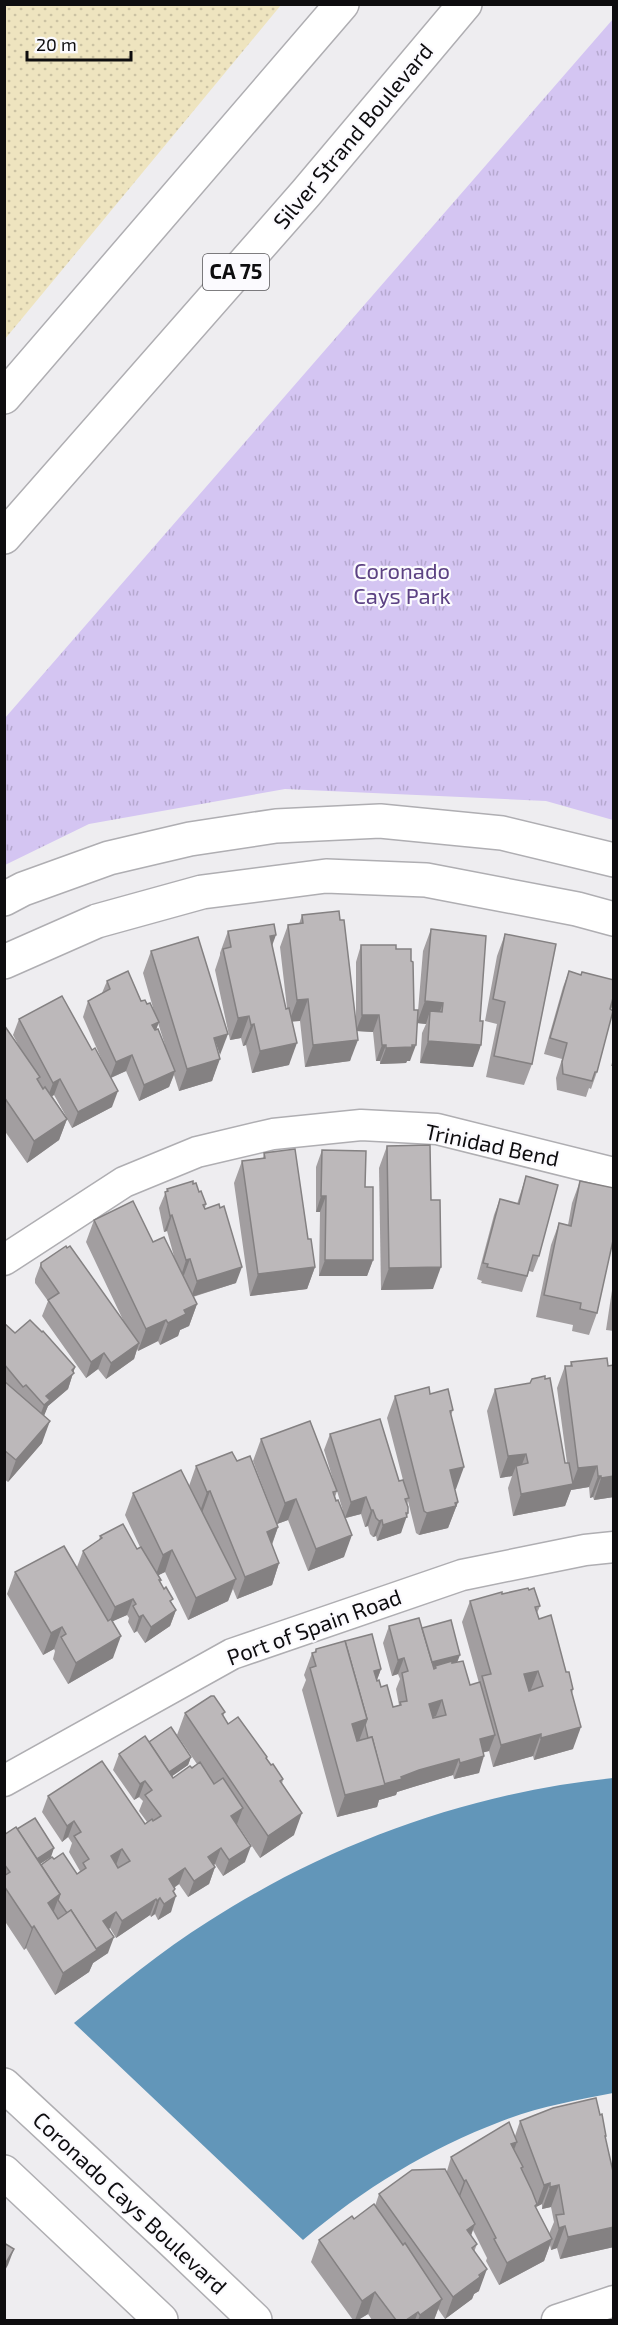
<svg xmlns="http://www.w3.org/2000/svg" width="618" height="2325" font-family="'Exo 2',sans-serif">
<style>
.grass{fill:url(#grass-tufts)}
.sand{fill:url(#sand-dots)}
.water{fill:#6296b9}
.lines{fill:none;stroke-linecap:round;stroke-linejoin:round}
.street-casing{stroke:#afaeb2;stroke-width:33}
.secondary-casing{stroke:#afaeb2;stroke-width:36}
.highway-casing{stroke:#afaeb2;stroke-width:36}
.street{stroke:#fff;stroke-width:30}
.secondary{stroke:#fff;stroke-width:33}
.highway{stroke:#fff;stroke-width:33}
.wall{fill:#a29ea0;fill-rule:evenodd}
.shaded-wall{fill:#848182}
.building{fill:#bcb8ba;stroke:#848182;stroke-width:1.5;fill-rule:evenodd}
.labels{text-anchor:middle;stroke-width:4.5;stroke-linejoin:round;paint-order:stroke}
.shield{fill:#fbfafe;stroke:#555457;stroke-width:1.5}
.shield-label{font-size:21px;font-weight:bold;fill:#0e0d0f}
.street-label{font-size:22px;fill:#0e0d0f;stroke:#fbfafe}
.park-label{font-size:22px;fill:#5c4283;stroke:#fbfafe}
</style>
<defs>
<pattern id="grass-tufts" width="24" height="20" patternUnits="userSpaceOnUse" patternTransform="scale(1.5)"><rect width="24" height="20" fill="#d4c5f2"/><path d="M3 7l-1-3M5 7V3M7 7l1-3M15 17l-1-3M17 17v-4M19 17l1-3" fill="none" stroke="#b5a8ce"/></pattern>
<pattern id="sand-dots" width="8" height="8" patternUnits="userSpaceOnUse" patternTransform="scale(1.5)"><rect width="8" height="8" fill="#eee4bf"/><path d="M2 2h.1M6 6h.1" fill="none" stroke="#cbc2a3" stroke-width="1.8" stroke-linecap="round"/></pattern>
</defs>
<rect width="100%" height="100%" fill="#eeedf0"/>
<polygon class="grass" points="613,19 613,820 546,801 285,789 89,824 5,865 5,718"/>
<polygon class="sand" points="5,4 281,5 5,339 4,5"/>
<path class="water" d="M613 1778V2093C577 2100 538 2107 502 2121 428 2149 363 2189 303 2240L74 2023C118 1987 161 1951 209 1921 331 1843 469 1793 613 1778Z"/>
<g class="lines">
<g class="street-casing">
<g id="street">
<polyline points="4,1260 124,1182 197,1152 273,1134 361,1125 437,1129 614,1173"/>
<polyline points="4,1781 232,1654 462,1575 585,1550 614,1547"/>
<polyline points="557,2320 614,2301"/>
</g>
</g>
<g class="secondary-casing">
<g id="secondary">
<polyline points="4,899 23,889 109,858 190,839 276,826 380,821 502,833 614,860"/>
<polyline points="4,962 97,921 202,892 326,876 426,880 577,909 614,919"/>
<polyline points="4,2085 171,2240 255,2320"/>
<polyline points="4,2172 161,2320"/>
</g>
</g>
<g class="highway-casing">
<g id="highway">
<polyline points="4,397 342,4"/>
<polyline points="4,537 306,193 465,4"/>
</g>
</g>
<use href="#street" class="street"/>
<use href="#secondary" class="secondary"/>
<use href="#highway" class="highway"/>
</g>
<g class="wall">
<polygon points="302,915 356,1021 356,962 361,945 396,949 410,1061 407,1061 406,1063 380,1064 380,1061 376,1061 373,1032 357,1031 350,1061 305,1067 300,1021 292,1021 289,1065 252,1073 246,1045 243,1046 241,1038 230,1040 215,970 220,955 220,953 228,931 286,1009 287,1008 280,947 288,925 299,924"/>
<polygon points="431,929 480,1021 473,1067 420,1063 422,1033 426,1024 417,1023 423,951"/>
<polygon points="505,934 532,1064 524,1085 486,1077 497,1024 485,1021 497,956"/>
<path d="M151 951 220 1056 212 1081 179 1091 174 1075 169 1087 139 1101 126 1071 111 1078 112 1107 72 1128 67 1119 59 1140 27 1163 4 1130V1025L20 1048 13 1035 19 1019 92 1050 104 1065 83 1017 88 1001 102 993 107 981 147 1004 156 1018 143 973ZM158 1023 165 1045 156 1030ZM54 1095 67 1118 52 1096Z"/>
<polygon points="569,971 581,975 614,980 614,1002 611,1010 597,1072 591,1089 589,1088 586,1097 557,1090 556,1078 562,1059 544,1054 563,987"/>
<polygon points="614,1056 614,1066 611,1066"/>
<polygon points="387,1146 433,1289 381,1290 379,1168"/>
<polygon points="322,1150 365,1187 373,1260 367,1276 319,1276 320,1212 316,1212 316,1167"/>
<polygon points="264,1153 308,1239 315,1267 307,1289 250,1296 234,1183 242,1161 263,1158"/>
<polygon points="526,1176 539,1256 533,1272 529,1271 522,1292 481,1283 482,1281 477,1279 494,1215 500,1199 517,1204"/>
<polygon points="580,1181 597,1313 589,1335 572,1331 573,1325 536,1317 551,1245 559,1223 568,1225 572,1203"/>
<polygon points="193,1184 206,1204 205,1208 236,1283 193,1297 197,1304 189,1326 180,1330 178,1336 160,1345 158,1341 138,1351 137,1349 134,1359 106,1379 98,1369 86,1378 42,1316 48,1301 35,1283 35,1279 41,1263 124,1322 86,1242 94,1220 153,1242 175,1260 167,1231 164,1232 159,1208 167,1189"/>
<polygon points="614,1277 614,1331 606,1330"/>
<polygon points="4,1323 15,1333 75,1367 68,1389 48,1406 44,1415 42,1443 8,1482 4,1479"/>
<polygon points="571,1362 614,1497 594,1500 593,1497 590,1498 589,1487 571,1490 565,1506 513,1516 508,1488 512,1476 500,1478 487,1411 495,1389 565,1463 567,1463 557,1388 565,1366 570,1366"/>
<path d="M430 1394 453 1410 451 1415 456 1489H455L458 1502 448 1528 419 1535 416 1533 408 1501 401 1533 377 1541 376 1536 373 1537 370 1534 368 1526 365 1527 361 1514 346 1518 344 1557 308 1571 288 1520 277 1524 253 1461 261 1439 335 1486 324 1450 330 1434 399 1481 403 1480 387 1418 395 1396ZM337 1491 343 1511 335 1497Z"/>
<polygon points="237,1461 278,1527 272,1545 279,1563 272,1585 237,1599 233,1589 228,1601 188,1620 165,1572 158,1575 161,1580 160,1582 176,1610 170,1626 145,1643 137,1631 134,1633 128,1622 129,1618 127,1615 112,1621 113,1658 68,1684 53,1659 55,1651 54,1649 43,1655 7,1594 15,1572 108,1621 77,1567 83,1551 99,1540 100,1536 137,1549 140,1547 125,1515 133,1493 189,1486 196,1466"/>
<polygon points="502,1594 540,1606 537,1613 539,1619 566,1672 573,1689 572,1694 573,1749 534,1760 533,1756 493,1767 489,1751 483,1752 479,1773 454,1779 453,1775 413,1787 397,1792 396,1795 379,1800 377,1807 337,1817 302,1690 306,1680 304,1675 312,1653 314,1653 316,1649 381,1669 377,1680 393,1707 399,1705 396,1689 400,1679 398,1674 392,1676 383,1643 389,1626 422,1628 457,1662 470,1685 479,1683 462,1622 470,1601"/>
<polygon points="225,1712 223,1716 228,1724 266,1759 283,1779 282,1784 294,1835 260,1858 237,1824 236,1825 245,1862 223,1876 215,1864 213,1866 215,1867 209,1884 188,1897 179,1884 174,1888 171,1912 158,1920 155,1914 151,1917 150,1915 116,1938 110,1928 109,1929 108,1953 93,1963 89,1972 55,1995 26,1948 24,1950 4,1920 4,1835 17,1829 51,1857 40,1864 41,1865 54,1859 77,1874 80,1871 69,1852 72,1843 68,1837 62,1842 42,1812 48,1796 145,1824 147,1822 139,1811 143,1801 139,1797 134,1800 113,1770 119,1754 149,1742 191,1757 188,1765 172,1776 173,1778 197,1764 177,1735 185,1713"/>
<path d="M600 2115 606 2136 605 2139 614 2176V2247L560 2259 557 2248 551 2250 550 2245 544 2261 499 2285 486 2261 487 2258 473 2230 471 2236 477 2244 474 2252 479 2291 474 2294 472 2299 445 2319 438 2309 434 2320H372L368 2314 358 2320H353L311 2262 319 2240 375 2206 379 2194 447 2171 451 2157 515 2136 520 2121ZM542 2204V2209L551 2207 554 2222 549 2234 536 2207Z"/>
</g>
<g class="shaded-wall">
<polygon points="276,935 268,957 270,936"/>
<polygon points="308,999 300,1021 289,1022 297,1000"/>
<polygon points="425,1001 443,1003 435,1025 430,1011 426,1024 417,1023"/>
<polygon points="362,1015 379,1015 373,1032 356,1031"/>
<polygon points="249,1016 241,1038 230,1040 238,1018"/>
<polygon points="159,1022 153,1038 152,1025"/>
<polygon points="254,1024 246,1045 243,1046 251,1025"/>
<polygon points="228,1034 220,1055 214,1038"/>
<polygon points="358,1040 350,1061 305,1067 313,1045"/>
<polygon points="428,1041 481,1045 473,1067 420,1063"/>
<polygon points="297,1043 289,1065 252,1073 260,1051"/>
<polygon points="382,1045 386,1045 380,1061 376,1061"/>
<polygon points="416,1045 410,1061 407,1061 406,1063 380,1064 386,1048"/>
<polygon points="132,1055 126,1071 110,1078 116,1062"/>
<polygon points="220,1059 212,1081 179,1091 187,1069"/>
<polygon points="175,1071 169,1087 139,1101 144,1085"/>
<polygon points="60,1079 54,1095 47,1099 53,1083"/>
<polygon points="118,1091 112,1107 72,1128 78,1112"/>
<polygon points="67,1119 59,1140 27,1163 34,1141"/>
<polygon points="321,1196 326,1196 320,1212 316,1212"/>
<polygon points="172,1215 167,1231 164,1232 170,1216"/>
<polygon points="190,1259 184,1275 181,1276 186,1260"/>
<polygon points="325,1260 373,1260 367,1276 319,1276"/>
<polygon points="242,1267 236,1283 191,1297 197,1281"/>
<polygon points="315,1267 307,1289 250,1296 258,1274"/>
<polygon points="441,1267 433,1289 381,1290 389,1268"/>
<polygon points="197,1304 189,1326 180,1330 178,1336 160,1345 168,1323 184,1310"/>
<polygon points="166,1320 158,1341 138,1351 146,1329"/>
<polygon points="139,1343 134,1359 106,1379 111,1363"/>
<polygon points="104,1353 98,1369 86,1378 91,1362"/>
<polygon points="75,1367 68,1389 48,1406 44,1416 38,1421 44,1405 46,1396"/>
<polygon points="50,1421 42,1443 8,1482 16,1460"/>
<polygon points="526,1454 518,1475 516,1466 512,1476 500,1478 508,1456"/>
<polygon points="597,1466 589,1487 571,1490 565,1506 513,1516 521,1494 572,1484 578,1468"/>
<polygon points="464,1467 456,1489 442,1492 450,1470"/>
<polygon points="598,1476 601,1476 593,1497 590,1498"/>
<polygon points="614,1476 614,1497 594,1500 601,1478"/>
<polygon points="210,1491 202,1513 199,1514 207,1492"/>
<polygon points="366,1497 361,1514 345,1518 351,1502"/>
<polygon points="296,1499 288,1520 277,1524 285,1503"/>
<polygon points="458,1502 448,1528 419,1535 427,1513"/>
<polygon points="371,1510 373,1510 368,1526 365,1527"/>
<polygon points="406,1513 408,1513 401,1533 377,1541 383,1525"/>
<polygon points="382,1520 376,1536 373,1537 379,1521"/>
<polygon points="278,1527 270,1549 267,1532"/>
<polygon points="352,1535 344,1557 308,1571 316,1549"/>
<polygon points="172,1550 165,1572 155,1577 163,1555"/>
<polygon points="279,1563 272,1585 237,1599 245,1577"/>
<polygon points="236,1579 228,1601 188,1620 196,1598"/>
<polygon points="133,1599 127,1615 109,1623 115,1607"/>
<polygon points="176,1610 170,1626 145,1643 151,1627"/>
<polygon points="143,1615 137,1631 134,1633 139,1617"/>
<polygon points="62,1627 54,1649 43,1655 51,1633"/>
<polygon points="121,1636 113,1658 68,1684 76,1663"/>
<polygon points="460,1655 457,1663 435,1666 434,1669 427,1663"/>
<polygon points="404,1658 398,1674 392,1676 398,1660"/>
<polygon points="381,1669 375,1685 374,1671"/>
<polygon points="538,1671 530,1692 516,1696 524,1674"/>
<polygon points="442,1700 436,1716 423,1721 429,1704"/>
<polygon points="367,1719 359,1741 344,1745 352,1724"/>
<polygon points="581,1727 573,1749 534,1760 541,1738"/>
<polygon points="541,1734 533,1756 493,1767 501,1745"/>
<polygon points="495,1735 489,1751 474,1755 480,1739"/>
<polygon points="484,1756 479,1773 454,1779 460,1763"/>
<polygon points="191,1757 188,1765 161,1784 164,1775"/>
<polygon points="459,1759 453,1775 413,1787 397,1792 396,1795 379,1800 377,1807 337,1817 345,1795 419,1770"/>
<polygon points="145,1781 139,1797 134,1800 140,1784"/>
<polygon points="243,1808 237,1824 225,1832 231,1816"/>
<polygon points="302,1813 294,1835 260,1858 268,1836"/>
<polygon points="74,1821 68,1837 62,1842 67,1826"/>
<polygon points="251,1846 245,1862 223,1876 229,1860"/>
<polygon points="54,1848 51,1857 24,1874 27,1866"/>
<polygon points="221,1848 215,1864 202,1873 208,1857"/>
<polygon points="122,1849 116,1865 111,1856"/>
<polygon points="215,1867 209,1884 188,1897 194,1881"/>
<polygon points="185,1868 179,1884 163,1895 169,1879"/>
<polygon points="175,1889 171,1899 176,1896 171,1912 158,1920 164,1904 173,1891"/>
<polygon points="60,1894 52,1916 48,1903"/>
<polygon points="160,1898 155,1914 151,1917 157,1901"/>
<polygon points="156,1899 150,1915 116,1938 122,1921"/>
<polygon points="116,1912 110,1928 97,1937 103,1921"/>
<polygon points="34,1926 26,1948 24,1950 32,1928"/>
<polygon points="114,1937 108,1953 93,1963 89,1972 55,1995 63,1973 93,1951"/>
<polygon points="517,2142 509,2163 511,2144"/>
<polygon points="466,2180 458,2202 456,2203 464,2181"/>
<polygon points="550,2183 542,2204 536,2207 544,2185"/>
<polygon points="559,2185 551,2207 542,2209 550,2187"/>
<polygon points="475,2224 467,2246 467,2230"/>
<polygon points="565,2226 557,2248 551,2250 559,2228"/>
<polygon points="614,2227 614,2247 560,2259 568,2237"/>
<polygon points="552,2239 544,2261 499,2285 507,2263"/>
<polygon points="14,2249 8,2265 4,2272 4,2266"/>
<polygon points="487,2269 479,2291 474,2294 472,2299 445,2319 453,2297"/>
<polygon points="375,2292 368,2314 358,2320 355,2320 362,2301"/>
<polygon points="442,2299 434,2320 418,2320 420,2315"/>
<polygon points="418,2312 415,2320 406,2320"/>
</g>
<g class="building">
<polygon points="339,911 340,920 344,920 358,1040 313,1045 308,999 297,1000 288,925 303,923 302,915"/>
<polygon points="274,924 276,935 270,936 286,1009 289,1008 297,1043 260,1051 254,1024 251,1025 249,1016 238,1018 223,949 231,947 228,931"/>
<polygon points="431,929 486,936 480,1021 483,1021 481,1045 428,1041 430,1011 442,1012 443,1003 425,1001"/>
<polygon points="505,934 556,944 532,1064 494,1056 505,1002 493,999"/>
<polygon points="198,937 228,1034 214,1038 220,1059 187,1069 151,951"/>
<polygon points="361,945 396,945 396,949 411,949 411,961 413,962 414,1010 418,1010 416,1045 412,1045 412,1047 386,1048 386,1045 382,1045 379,1015 362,1015"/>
<polygon points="128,971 141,1001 145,1000 147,1004 150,1003 159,1022 152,1025 155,1030 158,1029 175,1071 144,1085 132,1055 116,1062 88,1001 110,989 107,981"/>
<polygon points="569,971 581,975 582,972 614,980 614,998 613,998 610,1009 613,1011 597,1072 595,1072 592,1081 563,1074 562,1062 567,1043 550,1038"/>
<polygon points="62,996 92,1050 95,1048 118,1091 78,1112 60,1079 53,1083 19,1019"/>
<polygon points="4,1025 40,1077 37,1079 43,1089 45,1087 67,1119 34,1141 4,1097"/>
<polygon points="430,1145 431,1200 440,1200 441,1267 389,1268 387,1146"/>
<polygon points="295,1149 308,1239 311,1239 315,1267 258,1274 242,1161 265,1158 264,1153"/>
<polygon points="322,1150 366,1151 365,1187 373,1187 373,1260 325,1260 326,1196 321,1196"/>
<polygon points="526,1176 558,1185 539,1256 533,1255 527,1276 487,1267 488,1264 483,1263 500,1199 519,1204"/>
<polygon points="193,1181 193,1184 196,1183 199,1192 201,1191 206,1204 203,1205 205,1209 219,1204 220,1208 224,1206 242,1267 197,1281 190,1259 186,1260 172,1215 170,1216 165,1192 168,1191 167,1189"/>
<polygon points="580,1181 614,1188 614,1236 597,1313 580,1309 581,1303 544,1295 559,1223 571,1226"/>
<polygon points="133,1201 153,1242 164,1237 197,1304 184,1310 186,1314 168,1323 166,1320 146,1329 94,1220"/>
<polygon points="66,1246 67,1248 70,1246 139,1343 111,1363 104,1353 91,1362 48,1300 59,1293 41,1267 41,1263"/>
<polygon points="30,1320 42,1332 43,1331 75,1367 72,1370 74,1373 46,1396 50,1400 44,1405 26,1385 23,1387 4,1364 4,1323 15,1333"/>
<polygon points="607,1358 608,1366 614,1365 614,1476 601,1478 601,1476 598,1476 597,1466 578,1468 565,1366 572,1366 571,1362"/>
<polygon points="545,1376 545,1379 550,1378 565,1463 569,1463 573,1484 521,1494 516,1466 528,1463 526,1454 508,1456 495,1389 530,1383 532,1379"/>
<polygon points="4,1381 50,1421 16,1460 4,1450"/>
<polygon points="429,1387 430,1394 448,1389 453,1410 450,1411 464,1467 450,1470 458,1502 455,1503 456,1506 427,1513 424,1511 395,1396"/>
<polygon points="380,1419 399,1481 403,1480 409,1498 405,1499 408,1507 408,1513 406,1513 407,1517 383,1525 382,1520 379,1521 376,1518 373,1510 371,1510 366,1497 351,1502 330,1434"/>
<polygon points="310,1421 337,1491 333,1492 336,1501 338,1500 352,1535 316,1549 296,1499 285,1503 261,1439"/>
<polygon points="232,1452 237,1461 250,1456 278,1527 267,1532 279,1563 245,1577 210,1491 207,1492 196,1466"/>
<polygon points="181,1470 236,1579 196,1598 172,1550 163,1555 133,1493"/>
<polygon points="123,1524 137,1549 141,1547 161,1580 159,1580 164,1589 166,1587 173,1599 170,1601 176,1610 151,1627 143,1615 139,1617 133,1606 136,1604 133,1599 115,1607 83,1551 102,1538 100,1536"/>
<polygon points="64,1546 108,1621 111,1619 121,1636 76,1663 61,1637 66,1634 62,1627 51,1633 15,1572"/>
<path d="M528 1588 529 1590 534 1588 540 1606 535 1607 539 1619 551 1615 566 1672H569L573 1689 571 1690 581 1727 541 1738V1734L501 1745 482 1676 491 1674 470 1601 502 1592V1594ZM538 1671 543 1686 529 1691 524 1674Z"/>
<path d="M419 1618 434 1669 436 1668 435 1666 452 1661V1663L463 1661 470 1685 480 1682 495 1735 480 1739 484 1756 460 1763 459 1759 419 1770 401 1777 402 1779 384 1784 372 1737 368 1738 365 1725 367 1719 345 1641 372 1634 381 1669 374 1671 377 1681 379 1680 381 1687 387 1685 393 1707 401 1705 400 1702 407 1701 402 1673 408 1671 404 1658 398 1660 389 1626ZM442 1700 446 1715 433 1718 429 1704Z"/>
<polygon points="451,1620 460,1655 432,1662 422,1628"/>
<polygon points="345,1641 367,1719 352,1724 357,1741 372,1737 385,1785 345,1795 310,1668 316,1666 312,1653 316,1652 316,1649"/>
<polygon points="211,1696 214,1696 225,1712 222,1714 228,1724 238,1717 267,1757 266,1758 271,1765 273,1764 283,1779 280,1781 302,1813 268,1836 185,1713"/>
<polygon points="171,1727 191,1757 169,1772 149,1742"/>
<path d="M145 1736 173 1778 190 1766 192 1768 200 1762 214 1784 223 1778 243 1808 231 1816 251 1846 229 1860 221 1848 208 1857 215 1867 194 1881 185 1868 169 1879 175 1889 173 1891 176 1896 164 1904 160 1898 157 1901 156 1899 122 1921 116 1912 103 1921 114 1937 96 1949 71 1910 67 1913 58 1900 60 1894 41 1865 52 1857 54 1859 63 1853 77 1874 86 1868 83 1863 89 1859 74 1836 81 1832 74 1821 67 1826 48 1796 102 1761 145 1824 152 1819 153 1821 161 1816 145 1795 152 1790 145 1781 140 1784 119 1754ZM122 1849 130 1861 118 1868 111 1856Z"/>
<polygon points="35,1818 54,1848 37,1859 17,1829"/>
<polygon points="16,1827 60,1894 48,1903 58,1919 71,1910 97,1950 63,1973 34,1926 32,1928 4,1886 4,1876 10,1872 4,1864 4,1835"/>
<polygon points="596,2098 600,2115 602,2114 606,2136 605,2136 614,2176 614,2227 568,2237 565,2226 559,2228 556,2215 564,2214 559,2185 550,2187 550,2183 544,2185 520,2121 553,2108"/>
<polygon points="509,2122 517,2142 511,2144 523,2167 521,2168 532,2191 537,2204 535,2206 552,2239 507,2263 494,2239 496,2238 466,2180 464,2181 451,2157"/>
<polygon points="445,2169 475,2224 467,2230 477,2244 472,2248 487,2269 479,2275 480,2277 453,2297 379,2194 412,2170"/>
<polygon points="374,2204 403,2245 405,2243 442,2299 420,2315 418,2312 406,2320 396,2320 375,2292 362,2301 319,2240 352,2216 354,2219"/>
<polygon points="4,2243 14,2249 4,2266"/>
</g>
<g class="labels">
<rect class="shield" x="203" y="254" width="66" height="36" rx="4.5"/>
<g class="shield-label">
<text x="236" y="279">CA 75</text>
</g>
<g class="street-label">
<text transform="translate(353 136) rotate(-50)" y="8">Silver Strand Boulevard</text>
<text transform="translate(492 1145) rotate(12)" y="8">Trinidad Bend</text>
<text transform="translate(314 1627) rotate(-20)" y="8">Port of Spain Road</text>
<text transform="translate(130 2203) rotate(43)" y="8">Coronado Cays Boulevard</text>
</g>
<g class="park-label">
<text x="402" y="579">Coronado<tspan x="402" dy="25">Cays Park</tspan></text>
</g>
</g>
<rect width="618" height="2325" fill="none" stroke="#0e0d0f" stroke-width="12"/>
<path d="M27 51v9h104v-9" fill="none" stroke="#0e0d0f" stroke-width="3"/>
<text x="36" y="51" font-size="18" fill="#0e0d0f" stroke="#fbfafe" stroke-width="4.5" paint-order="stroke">20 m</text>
</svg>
